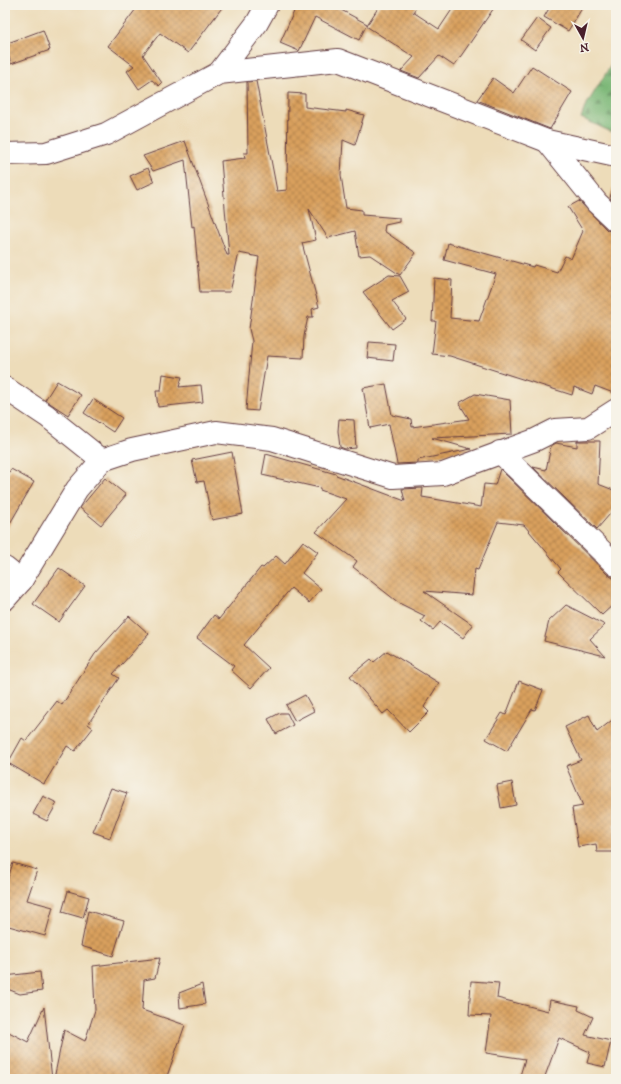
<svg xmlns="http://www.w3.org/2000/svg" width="621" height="1084" font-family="'IM FELL DW Pica',serif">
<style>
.forest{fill:url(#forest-firs);stroke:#646c52}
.building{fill:url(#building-cross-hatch)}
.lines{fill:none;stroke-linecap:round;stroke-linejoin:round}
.minor-casing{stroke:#623b40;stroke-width:24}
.minor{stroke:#fff;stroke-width:22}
</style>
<defs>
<pattern id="forest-firs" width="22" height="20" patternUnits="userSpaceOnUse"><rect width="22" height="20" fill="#7db878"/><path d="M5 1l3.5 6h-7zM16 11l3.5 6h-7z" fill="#689563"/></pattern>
<pattern id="building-cross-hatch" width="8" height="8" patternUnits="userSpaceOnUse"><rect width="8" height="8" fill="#d9a05d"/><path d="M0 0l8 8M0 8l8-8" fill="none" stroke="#b2824d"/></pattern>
</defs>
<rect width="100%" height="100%" fill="#f7f3e8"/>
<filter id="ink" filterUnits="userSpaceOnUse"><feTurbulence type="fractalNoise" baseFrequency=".025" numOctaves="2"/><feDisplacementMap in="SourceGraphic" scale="8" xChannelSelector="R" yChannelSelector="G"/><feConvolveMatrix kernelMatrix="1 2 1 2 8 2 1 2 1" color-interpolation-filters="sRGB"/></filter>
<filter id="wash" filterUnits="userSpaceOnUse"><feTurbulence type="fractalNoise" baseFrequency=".012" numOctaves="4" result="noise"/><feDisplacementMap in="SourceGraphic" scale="16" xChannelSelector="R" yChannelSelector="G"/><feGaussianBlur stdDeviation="0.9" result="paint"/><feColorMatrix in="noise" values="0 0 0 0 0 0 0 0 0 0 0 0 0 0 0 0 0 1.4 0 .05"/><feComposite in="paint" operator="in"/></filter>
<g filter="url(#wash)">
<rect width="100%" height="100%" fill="#eddcb9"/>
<polygon class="forest" points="616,57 616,134 581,118 585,107"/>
<g id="blocks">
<g class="building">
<polygon points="139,5 224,5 188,53 160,33 143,55 162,83 159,86 152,80 139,89 127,71 134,66 108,46"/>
<polygon points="293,5 332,5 367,24 367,25 380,5 418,5 413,12 439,29 455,5 496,5 454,66 439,56 419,78 401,71 414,57 366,26 359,40 315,17 299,51 280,43 296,7"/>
<polygon points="551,5 584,5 568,31 544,17"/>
<polygon points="537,18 551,28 535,50 521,40"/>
<polygon points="43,30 50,50 11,64 5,44"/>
<polygon points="532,66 572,92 550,129 477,100 493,78 514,93"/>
<polygon points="256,81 277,191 287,190 288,93 305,94 305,107 346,112 346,110 364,115 355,145 343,140 341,175 346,208 362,210 362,215 399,218 399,222 385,225 384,231 416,253 400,275 370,255 359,256 355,231 328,238 309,209 316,240 302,243 319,307 312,309 313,317 308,317 304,336 303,358 267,356 258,411 246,410 252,341 249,329 259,257 239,253 230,292 200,292 194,226 192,227 185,160 153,171 143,156 185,141 227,255 229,255 221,161 245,158 244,153 248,153 247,82"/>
<polygon points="148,168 154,182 137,190 130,176"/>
<polygon points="613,188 616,188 616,204 610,198"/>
<polygon points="579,201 607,230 616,233 616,394 595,386 592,394 574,387 572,395 450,356 432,354 436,321 432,321 434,278 452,280 450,318 479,321 496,274 444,260 448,243 533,267 534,265 557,272 565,256 571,259 583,231 568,207"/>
<polygon points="389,275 400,276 409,292 392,301 406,319 392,329 363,292"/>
<polygon points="369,342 395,344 393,361 367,358"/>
<polygon points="163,374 182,377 179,387 201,385 203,402 158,407 156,391 161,391"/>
<polygon points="57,381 81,395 68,415 45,400"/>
<polygon points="386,384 392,415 411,419 412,427 469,419 459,403 475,394 510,400 512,434 432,438 471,449 418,460 418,463 397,464 389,424 370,428 363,388"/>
<polygon points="93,399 122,418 113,432 84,413"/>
<polygon points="339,419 354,420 356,448 345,449 340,447 338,431"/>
<polygon points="577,441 600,441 598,484 616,491 616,507 597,529 533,467 546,470 551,446 556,443 577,447"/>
<polygon points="232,452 243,514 212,520 204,481 197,482 192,460"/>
<polygon points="266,454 336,474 336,475 405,501 402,489 423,488 422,497 481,507 484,484 495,485 500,469 607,574 616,580 616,602 602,615 558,572 561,569 524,525 498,522 478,570 475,569 472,595 424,591 473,625 463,638 440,622 433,630 421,621 425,616 399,603 353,567 357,561 316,532 346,499 320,490 320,488 262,475"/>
<polygon points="11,469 34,482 5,532 5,479"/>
<polygon points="105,478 126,495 101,525 80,508"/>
<polygon points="303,541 318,552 302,573 321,589 309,603 291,588 244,645 269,668 251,688 231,670 234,666 197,638 214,615 219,619 261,567 263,568 276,556 285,564"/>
<polygon points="59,568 85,586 59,622 33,604"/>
<polygon points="566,605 605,625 590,639 605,656 544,641 549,621"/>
<polygon points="129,616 149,634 113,674 119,678 88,724 93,728 75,751 67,746 44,784 8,763 22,738 26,741 57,701 62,705 95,654"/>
<polygon points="387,651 439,683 424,707 429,712 409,732 388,710 383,714 350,676 371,659 374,662"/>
<polygon points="519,681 543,690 535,710 532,709 507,751 486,739 502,713 506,715"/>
<polygon points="305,695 314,711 295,721 286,705"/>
<polygon points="280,713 287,713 293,725 276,734 268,719"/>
<polygon points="589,715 597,732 616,717 616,825 614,825 614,852 597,852 596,844 578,847 572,808 583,806 566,766 581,760 565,727"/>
<polygon points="512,782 516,805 501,808 497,785"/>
<polygon points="111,788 127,793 110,838 93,832"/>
<polygon points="43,796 57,803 47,821 33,814"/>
<polygon points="13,863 37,870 27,900 53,907 45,936 5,925 5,887"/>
<polygon points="68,891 89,897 83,918 62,912"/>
<polygon points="88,911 124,921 113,956 81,946"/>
<polygon points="160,958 155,978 144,980 142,1010 185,1025 166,1079 54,1079 64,1030 85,1041 95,1010 93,966"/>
<polygon points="40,972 42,991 20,994 5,988 5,976"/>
<polygon points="471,981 499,983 497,998 548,1011 550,1000 579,1006 578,1010 593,1017 585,1035 611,1041 605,1067 587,1063 590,1052 559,1038 544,1079 519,1079 525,1059 486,1053 491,1016 469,1015"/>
<polygon points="202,984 205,1004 180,1008 179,993"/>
<polygon points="44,1007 52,1079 5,1079 5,1030 28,1042"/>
</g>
</g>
</g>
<g filter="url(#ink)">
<use href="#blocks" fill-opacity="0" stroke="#623b40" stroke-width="1"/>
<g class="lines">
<g class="minor-casing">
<g id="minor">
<polyline points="219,73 257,23 267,5"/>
<polyline points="547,141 597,203 616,221"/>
<polyline points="5,154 46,153 106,134 219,73 338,60 547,141 616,156"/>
<polyline points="5,388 47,416 102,460"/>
<polyline points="500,452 616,565"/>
<polyline points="5,568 21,581"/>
<polyline points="5,599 21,581 77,489 102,460 132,450 216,432 272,439 393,477 443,474 535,440 555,430 588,428 616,410"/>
</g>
</g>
<use href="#minor" class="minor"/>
</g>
</g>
<rect width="621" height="1084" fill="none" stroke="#f7f3e8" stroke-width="20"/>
<g transform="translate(583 38) rotate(172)" stroke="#f7f3e8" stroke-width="3" paint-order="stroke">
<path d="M0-3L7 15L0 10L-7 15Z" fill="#4a1f2b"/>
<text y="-6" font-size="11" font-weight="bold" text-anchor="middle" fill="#4a1f2b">N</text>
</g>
</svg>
